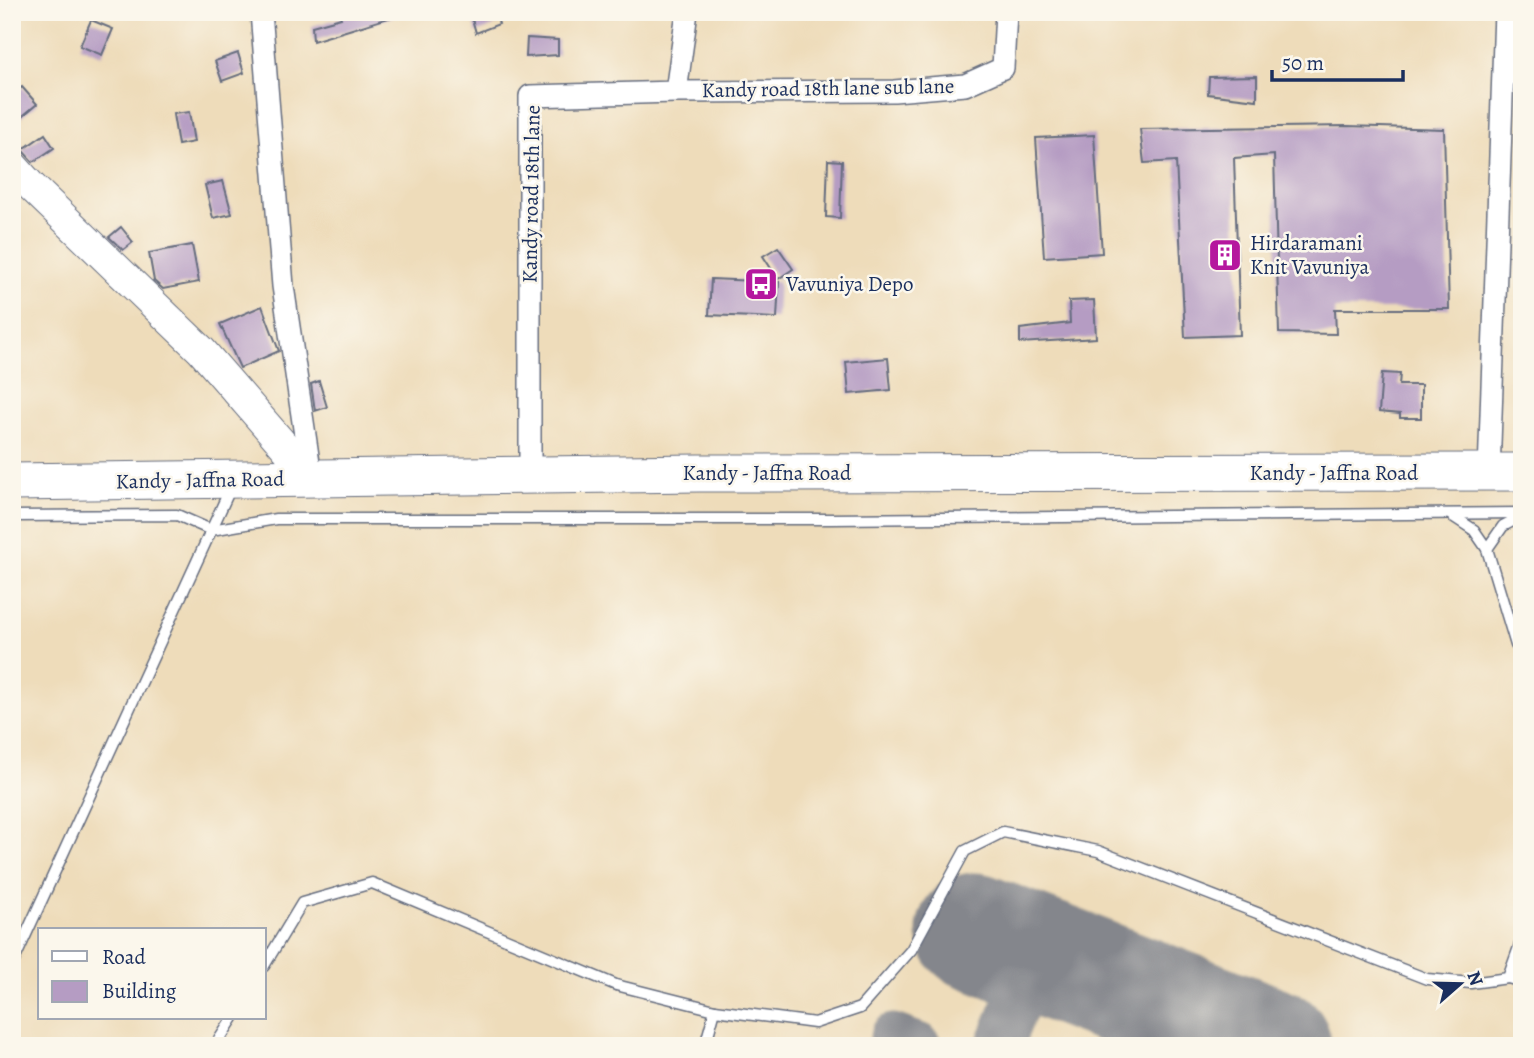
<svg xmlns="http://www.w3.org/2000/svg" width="1534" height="1058" font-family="Alegreya,serif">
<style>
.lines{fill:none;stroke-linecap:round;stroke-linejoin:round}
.taxiway{stroke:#84868c;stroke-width:47}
.runway{stroke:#84868c;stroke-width:117}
.building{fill:#b59cc3}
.lane-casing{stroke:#656c7e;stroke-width:13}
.street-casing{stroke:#656c7e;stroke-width:24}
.secondary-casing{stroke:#656c7e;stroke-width:32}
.highway-casing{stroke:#656c7e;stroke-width:39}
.lane{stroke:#fff;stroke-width:10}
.street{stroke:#fff;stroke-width:21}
.secondary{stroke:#fff;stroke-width:30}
.highway{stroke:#fff;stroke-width:37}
.labels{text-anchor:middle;stroke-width:5;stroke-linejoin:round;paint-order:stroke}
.street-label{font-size:21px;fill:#1b2f5e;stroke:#fbf7ec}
.poi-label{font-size:21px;fill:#1b2f5e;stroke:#fbf7ec;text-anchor:start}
</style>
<rect width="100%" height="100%" fill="#fbf7ec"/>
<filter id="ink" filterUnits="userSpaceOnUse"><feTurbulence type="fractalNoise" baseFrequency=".0143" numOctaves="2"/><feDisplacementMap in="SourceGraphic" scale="14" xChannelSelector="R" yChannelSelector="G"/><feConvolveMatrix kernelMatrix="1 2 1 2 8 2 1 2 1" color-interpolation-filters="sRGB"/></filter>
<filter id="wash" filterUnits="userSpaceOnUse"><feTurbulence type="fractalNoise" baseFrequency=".00686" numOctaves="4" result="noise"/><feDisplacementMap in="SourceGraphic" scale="28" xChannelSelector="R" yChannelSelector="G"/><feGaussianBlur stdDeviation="1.57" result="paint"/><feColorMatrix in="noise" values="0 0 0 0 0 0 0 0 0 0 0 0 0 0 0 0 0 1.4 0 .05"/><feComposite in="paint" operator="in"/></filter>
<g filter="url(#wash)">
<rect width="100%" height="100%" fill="#eedcba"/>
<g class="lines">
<g class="taxiway">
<polyline points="893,1037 918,1046"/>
<polyline points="999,1046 1036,955"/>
</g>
<polyline class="runway" points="975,931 1273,1046"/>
</g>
<g id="blocks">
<g class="building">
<polygon points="339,12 397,12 398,15 313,41 312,26 341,18"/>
<polygon points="470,12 495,12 499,24 476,33"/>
<polygon points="91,20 113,29 102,55 80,46"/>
<polygon points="527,38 558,40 558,55 526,57"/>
<polygon points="238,53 244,73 222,81 215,61"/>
<polygon points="1257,76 1257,100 1208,94 1209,77"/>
<polygon points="22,87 37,104 12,125 12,95"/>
<polygon points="189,112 194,142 178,145 173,114"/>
<polygon points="1347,126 1444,129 1449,309 1335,309 1336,334 1279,333 1274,155 1234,158 1240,335 1185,337 1176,161 1144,163 1140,129"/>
<polygon points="45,134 54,148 33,162 22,150"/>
<polygon points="1094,135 1102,253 1044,257 1036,138"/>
<polygon points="828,160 842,161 840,218 826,217"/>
<polygon points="223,181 232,214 213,218 205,185"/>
<polygon points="121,227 133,242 123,250 109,237"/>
<polygon points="192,245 199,282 163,289 154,281 149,253"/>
<polygon points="778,247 793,269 778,279 763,256"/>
<polygon points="711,279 779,282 777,318 709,315"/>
<polygon points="1094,300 1096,338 1020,343 1020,329 1070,323 1069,301"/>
<polygon points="262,306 279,351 240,368 220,324"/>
<polygon points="888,358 891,390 849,394 846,362"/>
<polygon points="1382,373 1400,374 1399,385 1421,385 1421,418 1400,418 1400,414 1379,412"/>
<polygon points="319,381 327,407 315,411 311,384"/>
</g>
</g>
</g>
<g filter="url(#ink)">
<use href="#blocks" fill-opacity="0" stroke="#656c7e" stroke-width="2"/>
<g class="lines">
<g class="lane-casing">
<g id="lane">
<polyline points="1451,515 1474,530 1487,549 1516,645 1522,649"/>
<polyline points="12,516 177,515 211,530 276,519 831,519 1522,513"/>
<polyline points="1487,549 1503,526 1522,516"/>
<polyline points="12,965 231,487"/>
<polyline points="264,966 302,903 372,883 616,985 715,1010 815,1023 860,1008 911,950 965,851 1003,832 1098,851 1427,979 1471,983 1508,978 1522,939"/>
<polyline points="1508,978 1522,982"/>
<polyline points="215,1046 233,1018"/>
<polyline points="705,1046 715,1010"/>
</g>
</g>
<g class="street-casing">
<g id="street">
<polyline points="261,12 283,286 311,476"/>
<polyline points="676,92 894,91 965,85 1003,68 1006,12"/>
<polyline points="1489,473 1505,12"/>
<polyline points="530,474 530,96 676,92 687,12"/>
</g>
</g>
<g class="secondary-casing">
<polyline id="secondary" points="12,165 31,186 201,350 312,478"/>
</g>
<g class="highway-casing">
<polyline id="highway" points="12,482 699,473 1522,472"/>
</g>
<use href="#lane" class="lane"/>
<use href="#street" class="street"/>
<use href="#secondary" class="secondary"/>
<use href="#highway" class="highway"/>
</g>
</g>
<defs>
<g id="building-square" transform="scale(1.75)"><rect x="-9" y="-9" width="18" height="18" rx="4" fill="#b5179e" stroke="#fbf7ec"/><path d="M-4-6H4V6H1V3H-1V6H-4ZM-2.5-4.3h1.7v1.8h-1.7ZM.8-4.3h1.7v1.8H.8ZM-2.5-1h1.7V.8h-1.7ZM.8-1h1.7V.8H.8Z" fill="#fff"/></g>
<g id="bus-square" transform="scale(1.75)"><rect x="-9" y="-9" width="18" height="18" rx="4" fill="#b5179e" stroke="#fbf7ec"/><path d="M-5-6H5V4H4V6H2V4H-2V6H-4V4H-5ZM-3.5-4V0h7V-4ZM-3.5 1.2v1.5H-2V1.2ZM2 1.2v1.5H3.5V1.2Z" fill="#fff"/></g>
</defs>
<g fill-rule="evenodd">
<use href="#building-square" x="1225" y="255"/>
<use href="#bus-square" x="761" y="284"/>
</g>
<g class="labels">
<g class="street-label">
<text transform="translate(828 88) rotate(-1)" y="7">Kandy road 18th lane sub lane</text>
<text transform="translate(531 194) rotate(-89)" y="7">Kandy road 18th lane</text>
<text x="767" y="480">Kandy - Jaffna Road</text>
<text x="1334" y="480">Kandy - Jaffna Road</text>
<text transform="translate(200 480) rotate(-1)" y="7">Kandy - Jaffna Road</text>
</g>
<g class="poi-label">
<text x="1250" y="250">Hirdaramani<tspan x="1250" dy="24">Knit Vavuniya</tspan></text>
<text x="786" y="291">Vavuniya Depo</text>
</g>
</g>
<rect width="1534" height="1058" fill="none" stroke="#fbf7ec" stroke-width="42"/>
<rect x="38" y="928" width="228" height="91" fill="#fbf7ec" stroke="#a1a7b3" stroke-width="2"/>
<rect x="52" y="951" width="35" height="10" fill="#ffffff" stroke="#a1a7b3" stroke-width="2"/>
<text x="102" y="964" font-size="21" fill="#1b2f5e">Road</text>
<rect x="52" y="981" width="35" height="21" fill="#b59cc3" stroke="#a1a7b3" stroke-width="2"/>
<text x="102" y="998" font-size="21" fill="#1b2f5e">Building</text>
<g transform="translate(1460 984) rotate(70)" stroke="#fbf7ec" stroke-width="5" paint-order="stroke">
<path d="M0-5L12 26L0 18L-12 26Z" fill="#1b2f5e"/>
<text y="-10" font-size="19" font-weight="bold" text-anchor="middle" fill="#1b2f5e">N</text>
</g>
<path d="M1272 70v10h131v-10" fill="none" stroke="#1b2f5e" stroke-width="3.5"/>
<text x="1282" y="70" font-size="21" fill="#1b2f5e" stroke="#fbf7ec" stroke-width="5" paint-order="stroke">50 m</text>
</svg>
